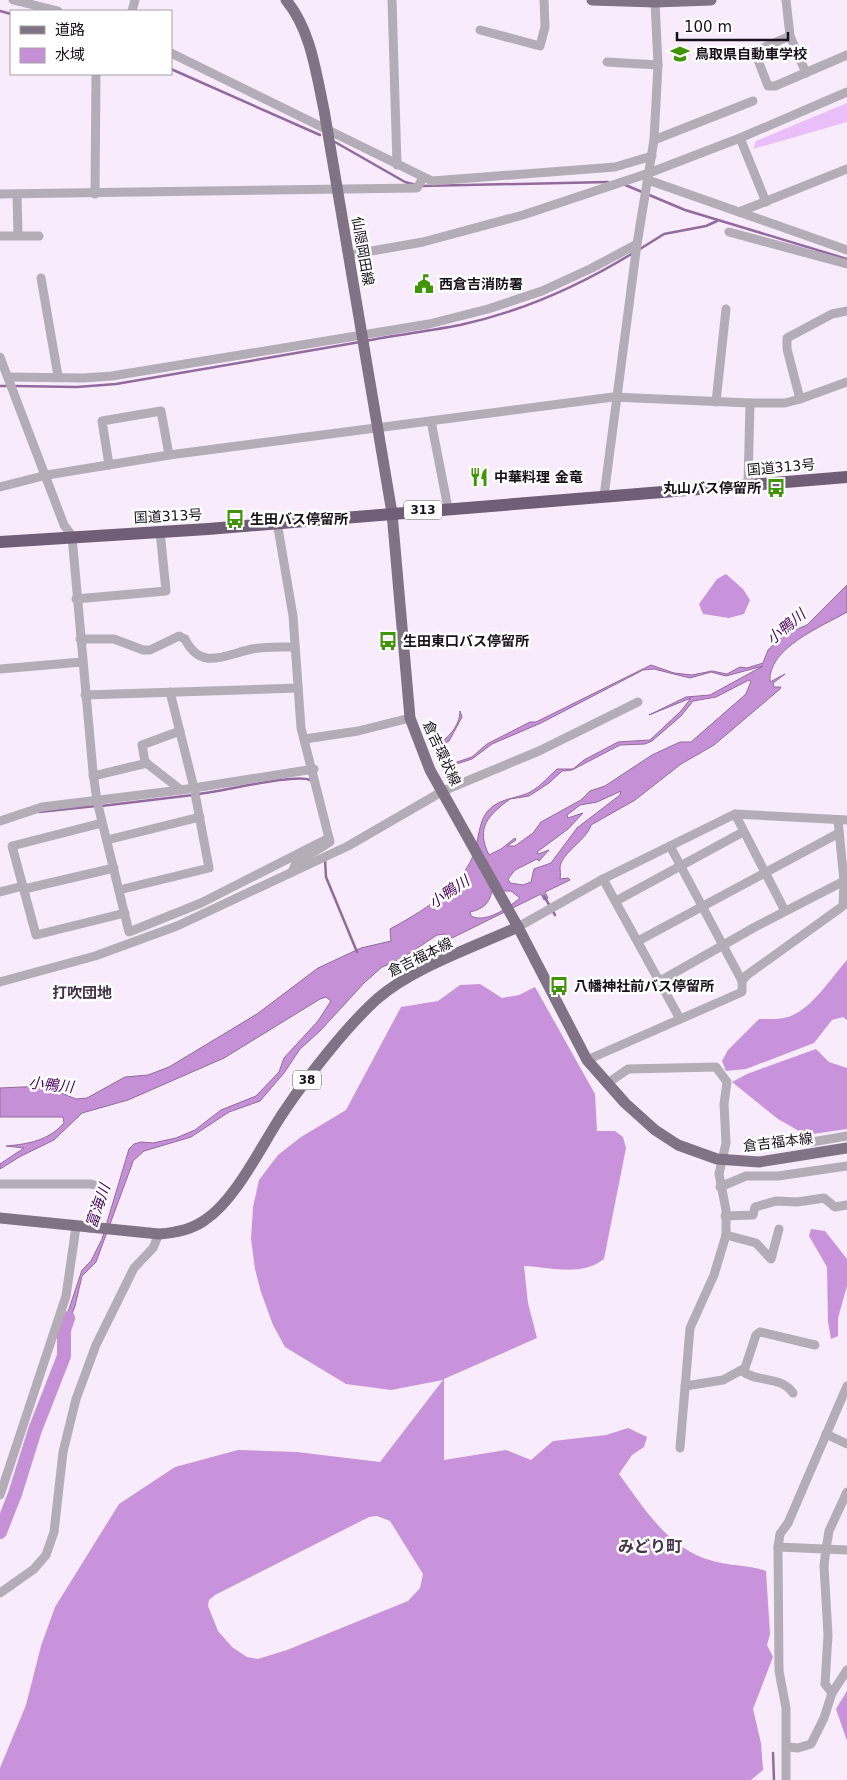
<svg xmlns="http://www.w3.org/2000/svg" width="847" height="1780" font-family="'DejaVu Sans','Noto Sans JP',sans-serif">
<style>
.green{fill:#eabef9}
.forest{fill:#c993db;fill-rule:evenodd}
.water{fill:#c690d7;stroke:#926a9e;fill-rule:evenodd}
.lines{fill:none;stroke-linecap:round;stroke-linejoin:round}
.stream{stroke:#926a9e;stroke-width:2.5}
.river{stroke:#c690d7;stroke-width:14}
.minor{stroke:#b4acb7;stroke-width:9}
.major{stroke:#817386;stroke-width:11}
.highway{stroke:#6f5e75;stroke-width:12}
.labels{text-anchor:middle;stroke-width:5;stroke-linejoin:round;paint-order:stroke}
.shield{fill:#fff;stroke:#5d585e;stroke-width:1}
.shield-label{font-size:12px;font-weight:bold;fill:#171119}
.poi-label{font-size:14px;font-weight:bold;fill:#171119;stroke:#fff;text-anchor:start}
.street-label{font-size:14px;fill:#171119;stroke:#fff}
.water-label{font-size:15px;font-style:italic;fill:#4b025e;stroke:#fff}
.neighbourhood-label{font-size:15px;font-weight:bold;fill:#423247;stroke:#fff}
.quarter-label{font-size:16px;font-weight:bold;fill:#423247;stroke:#fff}
</style>
<rect width="100%" height="100%" fill="#f8ecfc"/>
<polygon class="green" points="847,103 847,122 753,149 756,141"/>
<g class="forest">
<polygon points="726,574 743,589 750,600 744,614 729,618 703,614 699,604 717,579"/>
<path d="M847 960V1020L843 1017 832 1020 814 1043 746 1069 726 1071 722 1061 728 1050 759 1019C769 1019 781 1020 791 1016 813 1007 831 978 847 960Z"/>
<path d="M480 984 502 998 519 995 535 987 595 1094 597 1131H615L623 1137 626 1148 604 1259C581 1277 551 1267 524 1266L528 1303 537 1338 444 1379V1460L506 1450 531 1460 553 1441 606 1435 628 1428 647 1437 644 1447 632 1455 619 1474C644 1508 669 1550 713 1561 730 1566 749 1565 766 1571L770 1634 767 1645 773 1657 753 1709 761 1743 763 1770 751 1780H0V1768L26 1705 41 1646 55 1607 119 1504 175 1467 238 1450 297 1452 380 1462 443 1380 391 1390 346 1384 285 1347 273 1325 261 1292 255 1269 251 1239 253 1207 259 1180 278 1155 301 1137 346 1110 401 1007 438 1001 460 985ZM377 1516 390 1521 423 1574 420 1588 408 1601 287 1650 258 1659 247 1657 232 1647 218 1631 208 1606 209 1600 215 1595 369 1517Z"/>
<polygon points="816,1049 829,1062 847,1068 847,1129 806,1135 778,1119 732,1082 747,1074"/>
<polygon points="811,1229 825,1231 847,1259 847,1286 838,1318 838,1336 831,1339 828,1322 827,1267 809,1236"/>
<polygon points="847,1691 847,1741 836,1709"/>
</g>
<path class="water" d="M847 585V612C823 626 767 648 770 682L785 674 773 683 774 687H781L780 689 714 745 681 764 635 800 591 825C587 840 562 852 560 867 560 871 561 874 560 879L568 878 570 880 545 892 548 898 544 900 541 894 452 938 445 934 437 935 401 959 382 967 364 983 320 1031 300 1049 284 1073 260 1101 229 1112 191 1137 144 1151 133 1161 131 1167 96 1262 82 1276 75 1306 64 1335 60 1336 82 1270 91 1261 102 1239 129 1149 134 1144 141 1142 153 1143 176 1138 195 1130 221 1110 256 1096 279 1072 284 1058 318 1021 331 1001 326 997 320 999 224 1058 128 1100 82 1113 54 1140 21 1156 0 1169V1164L24 1148 6 1146C28 1144 48 1141 64 1123L63 1117H0V1088L44 1086 76 1099 87 1098 125 1077 148 1075 169 1067 257 1014 318 968 361 948 391 941 390 929C421 912 459 890 473 856 479 842 478 823 487 812 499 797 519 799 532 791 542 785 548 777 557 769H573L584 760 618 742 650 740 681 711 691 698 649 715 686 697 710 695 763 666 726 676 711 672 690 678 654 669 643 670 541 723 492 744 472 759 444 768 435 746C447 740 460 726 460 711L462 717 449 741 437 747 443 764H451L472 757 487 744 530 722H536L651 665 674 673 692 675 712 671 727 674 740 667 747 668 763 663 768 650 785 634 807 625ZM749 680 751 681 746 694 691 742H680L652 755 605 786 590 791 581 800 541 822 533 833 515 846H507L516 840 515 838 501 849 489 855C475 827 489 815 510 799L529 796 549 783 562 771 572 770 620 745 645 744 652 741 681 716 693 701 716 697ZM621 791 620 795 577 828 551 863 534 869 531 882 523 885 510 883 508 879 515 870 537 859 539 861 549 850 538 854 537 852 568 829 583 813 568 818 567 815 580 805 597 802ZM492 891H511L520 898C509 907 486 924 471 916L470 912C483 909 489 904 492 891Z"/>
<g class="lines">
<g class="stream">
<polyline points="0,11 11,14"/>
<polyline points="171,69 320,135"/>
<polyline points="335,142 405,182 416,185"/>
<polyline points="623,184 685,210 847,259"/>
<polyline points="421,186 608,182"/>
<polyline points="640,249 664,234 706,226 717,221"/>
<path d="M365 341C397 335 429 331 460 325 520 312 581 285 633 253"/>
<polyline points="0,386 8,386"/>
<polyline points="14,386 77,387 116,384 360,342"/>
<path d="M198 794C222 792 294 773 310 780"/>
<polyline points="101,806 193,795"/>
<polyline points="39,812 96,806"/>
<polyline points="325,859 326,877 357,952"/>
<polyline points="544,896 555,915"/>
<polyline points="773,1753 774,1780"/>
</g>
<polyline class="river" points="0,1532 15,1494 35,1430 64,1356 64,1330 68,1318"/>
<g class="minor">
<polyline points="13,0 58,11"/>
<polyline points="392,0 397,165"/>
<polyline points="786,0 790,36 806,73"/>
<polyline points="132,11 135,0"/>
<polyline points="480,30 540,46 545,27 544,0"/>
<polyline points="790,36 758,50 756,55 768,86 775,86 847,55"/>
<polyline points="171,53 432,181 615,167 652,156"/>
<polyline points="607,62 658,65"/>
<polyline points="740,138 766,202"/>
<polyline points="654,140 753,101"/>
<polyline points="648,180 739,212 847,169"/>
<polyline points="0,194 417,188 423,178"/>
<polyline points="17,194 18,235"/>
<polyline points="95,194 96,74"/>
<polyline points="739,212 847,250"/>
<polyline points="729,232 847,264"/>
<polyline points="0,236 39,236"/>
<polyline points="349,255 423,242 523,215 649,173 740,138 847,92"/>
<polyline points="41,278 58,376"/>
<polyline points="0,357 64,525 72,536 93,772 97,801 129,932 201,903 329,838 330,842 296,863 292,872"/>
<polyline points="8,377 83,378 112,376 429,324 488,309 542,291 592,268 637,244"/>
<polyline points="800,399 847,382"/>
<polyline points="716,402 726,309"/>
<polyline points="431,421 448,508"/>
<polyline points="109,465 102,421 161,411 169,455"/>
<polyline points="748,485 750,403"/>
<polyline points="0,487 47,475 169,455 613,397 750,403 785,403 800,399 787,349 787,338 832,314 847,311"/>
<polyline points="604,496 637,244 654,140 658,65 655,2"/>
<polyline points="277,522 293,616 301,728 329,838"/>
<polyline points="76,599 166,591 160,531"/>
<path d="M80 639H114L143 650H150L179 636 185 639C201 672 227 654 252 649 266 646 281 647 295 647"/>
<polyline points="0,669 82,662"/>
<polyline points="85,695 298,688"/>
<polyline points="180,731 142,745 145,762 181,790"/>
<polyline points="305,739 358,731 410,718"/>
<polyline points="93,776 147,763"/>
<polyline points="735,814 785,911"/>
<polyline points="0,821 42,807 181,790 314,769"/>
<polyline points="102,823 12,846 36,935 125,913"/>
<polyline points="107,840 200,817"/>
<polyline points="670,846 742,981"/>
<polyline points="603,879 680,1019"/>
<polyline points="24,889 114,868"/>
<polyline points="119,890 209,868 194,788 170,692"/>
<polyline points="0,892 23,886"/>
<polyline points="616,901 743,832"/>
<polyline points="518,927 603,879 735,814 847,820"/>
<polyline points="638,941 839,833"/>
<polyline points="660,981 755,927 844,881"/>
<polyline points="0,982 95,956 177,926 348,846 443,791 539,751 638,702"/>
<polyline points="587,1060 742,992 742,981 747,975 843,906 844,881 838,820"/>
<polyline points="608,1083 628,1069 716,1067 727,1082 724,1104 726,1143 719,1174 726,1210 726,1235 714,1275 690,1328 680,1448"/>
<polyline points="812,1142 847,1136"/>
<polyline points="0,1184 91,1184 100,1187 89,1228"/>
<polyline points="720,1187 746,1176 778,1176 847,1166"/>
<polyline points="725,1216 753,1215 755,1207 776,1201 797,1202 824,1198 835,1207 847,1205"/>
<polyline points="726,1235 756,1243 771,1259 779,1229"/>
<path d="M742 1371C757 1383 780 1375 793 1393"/>
<polyline points="685,1386 723,1380 745,1368 756,1335 760,1332 815,1345"/>
<polyline points="826,1434 847,1444"/>
<polyline points="0,1495 66,1296 76,1227"/>
<polyline points="778,1547 847,1550"/>
<polyline points="0,1593 34,1569 46,1555 54,1532 63,1452 76,1399 96,1345 134,1268 153,1248 159,1234"/>
<polyline points="832,1693 825,1684 828,1635 824,1566 826,1549 829,1531 847,1492"/>
<polyline points="788,1747 798,1748 811,1744 824,1718 832,1693 847,1670"/>
<polyline points="786,1780 786,1708 779,1671 778,1547 780,1534 788,1523 847,1386"/>
</g>
<g class="major">
<path d="M286 0C311 30 316 73 324 110L392 513 410 718 430 770 518 927 587 1060 625 1103 655 1130 678 1145 717 1159 759 1162 847 1148"/>
<polyline points="592,0 655,2 711,0"/>
<path d="M0 1218 159 1234C175 1233 191 1230 205 1220 237 1199 263 1142 285 1110 308 1076 346 1027 377 999 412 968 474 947 518 927"/>
</g>
<polyline class="highway" points="0,542 208,529 847,477"/>
</g>
<defs>
<g id="school-bare" transform="scale(1.5)"><path d="M0-5L7-2L0 1L-7-2ZM-4 1L0 2.5L4 1V4Q0 6-4 4Z" fill="#409506" stroke="#fff" stroke-width="2.5" paint-order="stroke"/></g>
<g id="civic-bare" transform="scale(1.5)"><path d="M-.6-6.5H3V-4.5H.6V-3L4-1V1h2V6H-6V1h2V-1L-.6-3ZM-1.2 2.5V6h2.4V2.5Z" fill="#409506" stroke="#fff" stroke-width="2.5" paint-order="stroke"/></g>
<g id="restaurant-bare" transform="scale(1.5)"><path d="M-5-6h1v4h1v-4h1v4h1v-4h1v5L-1.5 .5V6h-2V.5L-5-1ZM5-6V6H3V1.5H1.5Q1.5-4 5-6Z" fill="#409506" stroke="#fff" stroke-width="2.5" paint-order="stroke"/></g>
<g id="bus-bare" transform="scale(1.5)"><path d="M-5-6H5V4H4V6H2V4H-2V6H-4V4H-5ZM-3.5-4V0h7V-4ZM-3.5 1.2v1.5H-2V1.2ZM2 1.2v1.5H3.5V1.2Z" fill="#409506" stroke="#fff" stroke-width="2.5" paint-order="stroke"/></g>
</defs>
<g fill-rule="evenodd">
<use href="#school-bare" x="680" y="54"/>
<use href="#civic-bare" x="424" y="284"/>
<use href="#restaurant-bare" x="479" y="477"/>
<use href="#bus-bare" x="776" y="488"/>
<use href="#bus-bare" x="235" y="519"/>
<use href="#bus-bare" x="388" y="641"/>
<use href="#bus-bare" x="559" y="986"/>
</g>
<g class="labels">
<g class="shield">
<rect x="404" y="500.5" width="38" height="19" rx="4"/>
<rect x="293" y="1070.5" width="28" height="19" rx="4"/>
</g>
<g class="shield-label">
<text x="423" y="514">313</text>
<text x="307" y="1084">38</text>
</g>
<g class="poi-label">
<text x="695" y="59">鳥取県自動車学校</text>
<text x="439" y="289">西倉吉消防署</text>
<text x="494" y="482">中華料理 金竜</text>
<text x="761" y="493" text-anchor="end">丸山バス停留所</text>
<text x="250" y="524">生田バス停留所</text>
<text x="403" y="646">生田東口バス停留所</text>
<text x="574" y="991">八幡神社前バス停留所</text>
</g>
<g class="street-label">
<text transform="translate(363 251) rotate(80)" y="5">仙隠岡田線</text>
<text transform="translate(781 467) rotate(-5)" y="5">国道313号</text>
<text transform="translate(168 516) rotate(-3)" y="5">国道313号</text>
<text transform="translate(442 753) rotate(65)" y="5">倉吉環状線</text>
<text transform="translate(420 957) rotate(-26)" y="5">倉吉福本線</text>
<text transform="translate(778 1142) rotate(-7)" y="5">倉吉福本線</text>
</g>
<g class="water-label">
<text transform="translate(786 627) rotate(-40)" y="5">小鴨川</text>
<text transform="translate(449 892) rotate(-34)" y="5">小鴨川</text>
<text transform="translate(51 1085) rotate(6)" y="5">小鴨川</text>
<text transform="translate(98 1206) rotate(-71)" y="5">富海川</text>
</g>
<g class="neighbourhood-label">
<text x="82" y="998">打吹団地</text>
</g>
<g class="quarter-label">
<text x="650" y="1552">みどり町</text>
</g>
</g>
<rect x="10" y="10" width="162" height="65" fill="#ffffff" stroke="#a2a0a3"/>
<rect x="20" y="26" width="25" height="8" fill="#817386" stroke="#a2a0a3"/>
<text x="55" y="35" font-size="15" fill="#171119">道路</text>
<rect x="20" y="48" width="25" height="15" fill="#c690d7" stroke="#a2a0a3"/>
<text x="55" y="60" font-size="15" fill="#171119">水域</text>
<path d="M677 32v8h111v-8" fill="none" stroke="#171119" stroke-width="2.5"/>
<text x="684" y="32" font-size="15" fill="#171119" stroke="#ffffff" stroke-width="4" paint-order="stroke">100 m</text>
</svg>
